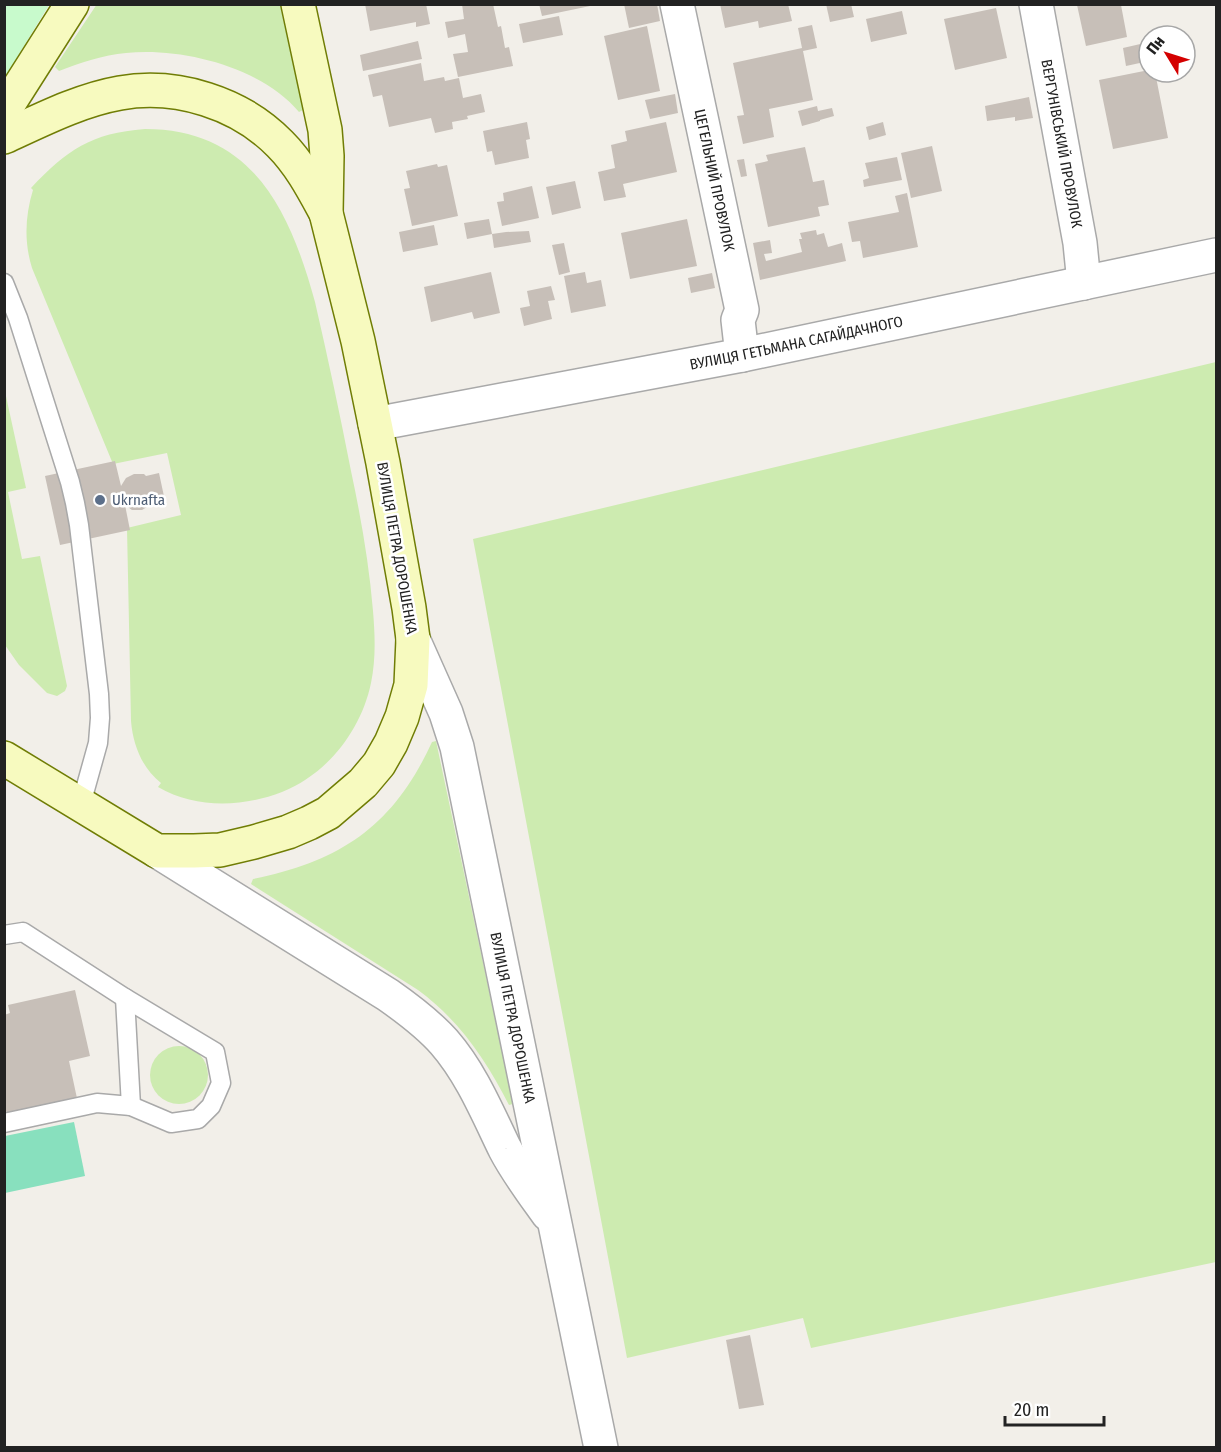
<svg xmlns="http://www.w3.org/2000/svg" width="1221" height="1452" font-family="'Fira Sans Condensed',sans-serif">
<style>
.grass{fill:#cdebb0}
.park{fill:#c8facc}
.pitch{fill:#88e0be}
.building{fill:#c7bfb8}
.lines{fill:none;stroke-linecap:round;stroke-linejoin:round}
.service-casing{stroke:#a9a9a9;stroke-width:21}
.minor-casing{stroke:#a9a9a9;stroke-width:36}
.secondary-casing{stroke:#707d05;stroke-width:36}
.service{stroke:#fff;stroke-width:18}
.minor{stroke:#fff;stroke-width:33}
.secondary{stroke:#f7fabf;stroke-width:33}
.service-dot{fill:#5c6f8a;stroke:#fff;stroke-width:2}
.labels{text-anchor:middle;stroke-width:5;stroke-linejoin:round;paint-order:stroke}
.street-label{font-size:15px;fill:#222;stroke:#fff}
.service-label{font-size:15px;fill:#4e5e75;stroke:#fff;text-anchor:start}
</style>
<rect width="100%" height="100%" fill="#f2efe9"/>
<g class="grass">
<path d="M97 4 280 5 303 110 299 112C262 67 181 47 126 53 103 55 80 63 59 71L55 67Z"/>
<path d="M145 129C253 129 290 211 315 302 328 358 340 415 351 471 361 518 369 563 373 611 375 635 376 659 371 683 361 731 327 774 282 792 243 807 196 809 158 787L161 783C142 768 133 745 131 721L127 528 181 515 167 453 113 464 32 268C24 242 25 216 33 190L31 188C67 150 91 133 145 129Z"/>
<polygon points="1216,362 1216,1262 811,1348 803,1318 627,1358 473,539"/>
<polygon points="4,387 26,488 8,492 22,559 40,556 67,686 65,691 57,696 47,693 19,665 5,645"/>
<path d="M436 741 513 1104 509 1105C486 1060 459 1020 418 990L251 884 253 879C342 861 394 825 432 742Z"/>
<circle cx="179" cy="1075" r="29"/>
</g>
<polygon class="park" points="5,4 49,5 5,77 4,5"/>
<polygon class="pitch" points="74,1122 85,1176 5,1193 5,1136"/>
<g class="building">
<polygon points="365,4 426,4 430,24 416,27 416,22 370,31"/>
<polygon points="462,4 493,4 498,27 501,26 505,48 509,47 513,66 458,77 453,54 468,52 465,34 448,38 445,22 464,19"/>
<polygon points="539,4 595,4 595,5 542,16"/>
<polygon points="624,4 657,4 660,21 629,28"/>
<polygon points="720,4 788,4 792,21 759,28 758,21 725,28"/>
<polygon points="826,4 851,4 854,17 830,22"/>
<polygon points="1077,5 1121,5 1127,37 1086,46"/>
<polygon points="996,8 1007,58 955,70 944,19"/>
<polygon points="902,11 907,34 871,42 866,19"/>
<polygon points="559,16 563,35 523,43 519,24"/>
<polygon points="812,25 817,48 803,51 813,100 769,109 774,137 743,144 737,116 744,115 733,63 802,48 798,28"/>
<polygon points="647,26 660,91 618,100 604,36"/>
<polygon points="418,41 422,59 363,71 360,55"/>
<polygon points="1149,42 1149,61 1126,66 1123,48"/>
<polygon points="421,63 424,81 444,77 445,81 459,78 463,98 481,94 485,112 467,116 468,119 452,122 453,129 435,133 431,118 389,127 382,95 373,97 368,75"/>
<polygon points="1149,70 1149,72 1155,72 1168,138 1113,149 1099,80"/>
<polygon points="675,94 678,113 650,119 645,100"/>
<polygon points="1029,97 1033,118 1015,121 1015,117 987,121 985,106"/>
<polygon points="817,106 818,111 832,108 834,116 820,120 820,121 802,126 798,111"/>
<polygon points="527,122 530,139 526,140 529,158 495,165 492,151 487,152 483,131"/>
<polygon points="666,122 677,172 623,184 626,197 604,201 598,172 615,168 611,145 627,141 625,131"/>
<polygon points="883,122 886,135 869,140 866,127"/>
<polygon points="932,146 942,191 911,198 901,153"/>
<polygon points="805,147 813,182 824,180 829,205 818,207 820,216 768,227 755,164 768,161 766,155"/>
<polygon points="897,157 902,180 864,187 863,180 869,178 865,163"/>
<polygon points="744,159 747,176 741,177 737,160"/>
<polygon points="437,164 438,167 447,165 458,216 412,226 404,189 410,188 406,171"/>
<polygon points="575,181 581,208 552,215 546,187"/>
<polygon points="532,186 539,218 502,226 497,202 504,201 503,193"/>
<polygon points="907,193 918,247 863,258 860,241 852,242 848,222 899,212 895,196"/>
<polygon points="489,219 492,234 467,239 464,223"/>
<polygon points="687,219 697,266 630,279 621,233"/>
<polygon points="434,225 438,245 403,252 399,232"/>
<polygon points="816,230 817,235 824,233 828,247 842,243 846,261 760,280 753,243 770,240 772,253 764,254 766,261 802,252 799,239 802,239 800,233"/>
<polygon points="529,231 531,242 494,248 492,234 506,232"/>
<polygon points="564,243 570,272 559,275 552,245"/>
<polygon points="491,272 500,313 474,319 472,312 431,322 424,287"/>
<polygon points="585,272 587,283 601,280 606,306 571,313 564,276"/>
<polygon points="712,273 715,288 691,293 688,278"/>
<polygon points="551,286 555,300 548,301 552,319 524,326 520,308 530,306 527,291"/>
<polygon points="115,461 121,486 126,478 134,474 144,474 146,476 159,473 165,501 152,504 142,510 132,510 125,505 130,530 60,545 45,476"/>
<polygon points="75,990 90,1056 69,1061 78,1103 8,1118 4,1103 4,1015 10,1013 8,1005"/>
<polygon points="750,1335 764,1405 739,1409 726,1340"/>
</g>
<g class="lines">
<g class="service-casing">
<g id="service">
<polyline points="4,283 18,318 70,482 75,503 79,525 99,694 100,718 98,743 81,804"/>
<polyline points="4,935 23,932 125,998 215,1052 221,1083 211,1106 198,1119 171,1123 131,1106 97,1103 4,1123"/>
<polyline points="125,998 131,1106"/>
</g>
</g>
<g class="minor-casing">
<g id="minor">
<path id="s1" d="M677 4 742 310 738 320 742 355"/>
<path id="s2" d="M1036 4 1080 243 1084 283"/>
<path id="s3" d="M375 424 742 355 1216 255"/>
<path id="s4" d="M413 639 446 713 457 747 601 1448"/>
<path d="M157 851 388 995C408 1009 428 1024 444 1042 471 1073 487 1112 505 1149 517 1172 533 1193 548 1214"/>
</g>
</g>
<g class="secondary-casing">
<g id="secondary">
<polyline points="4,111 72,4"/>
<path d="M4 137C41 120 80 100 120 93 177 83 240 103 280 144 300 164 313 189 326 213"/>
<polyline points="4,758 157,851 194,851 220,850 254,842 288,832 309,823 328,813 363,783 379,764 391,743 402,717 411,685 413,639 409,608 383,463 358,341 326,213 327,156 325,130 298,4"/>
</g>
</g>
<use href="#service" class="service"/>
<use href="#minor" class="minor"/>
<use href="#secondary" class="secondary"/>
</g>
<circle class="service-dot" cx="100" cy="500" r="6"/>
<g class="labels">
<g class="street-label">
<text dy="5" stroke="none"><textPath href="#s2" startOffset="142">ВЕРГУНІВСЬКИЙ ПРОВУЛОК</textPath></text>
<text dy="5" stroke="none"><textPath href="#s1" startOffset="180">ЦЕГЕЛЬНИЙ ПРОВУЛОК</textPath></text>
<text dy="5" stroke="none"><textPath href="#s3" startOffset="429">ВУЛИЦЯ ГЕТЬМАНА САГАЙДАЧНОГО</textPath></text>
<text transform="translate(397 548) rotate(80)" y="5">ВУЛИЦЯ ПЕТРА ДОРОШЕНКА</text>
<text dy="5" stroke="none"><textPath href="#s4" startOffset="393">ВУЛИЦЯ ПЕТРА ДОРОШЕНКА</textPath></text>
</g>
<g class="service-label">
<text x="112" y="505">Ukrnafta</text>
</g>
</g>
<rect width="1221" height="1452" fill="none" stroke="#222222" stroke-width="12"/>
<g transform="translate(1167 54) rotate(308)"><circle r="28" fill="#ffffff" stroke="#a7a7a7" stroke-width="1.5"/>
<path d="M0-4.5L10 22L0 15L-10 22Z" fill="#d40000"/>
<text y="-9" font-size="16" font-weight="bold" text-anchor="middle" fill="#222222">Пн</text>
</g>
<path d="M1005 1416v9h99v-9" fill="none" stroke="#222222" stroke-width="3"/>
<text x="1014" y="1416" font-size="18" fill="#222222" stroke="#ffffff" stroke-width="4.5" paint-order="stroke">20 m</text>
</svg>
